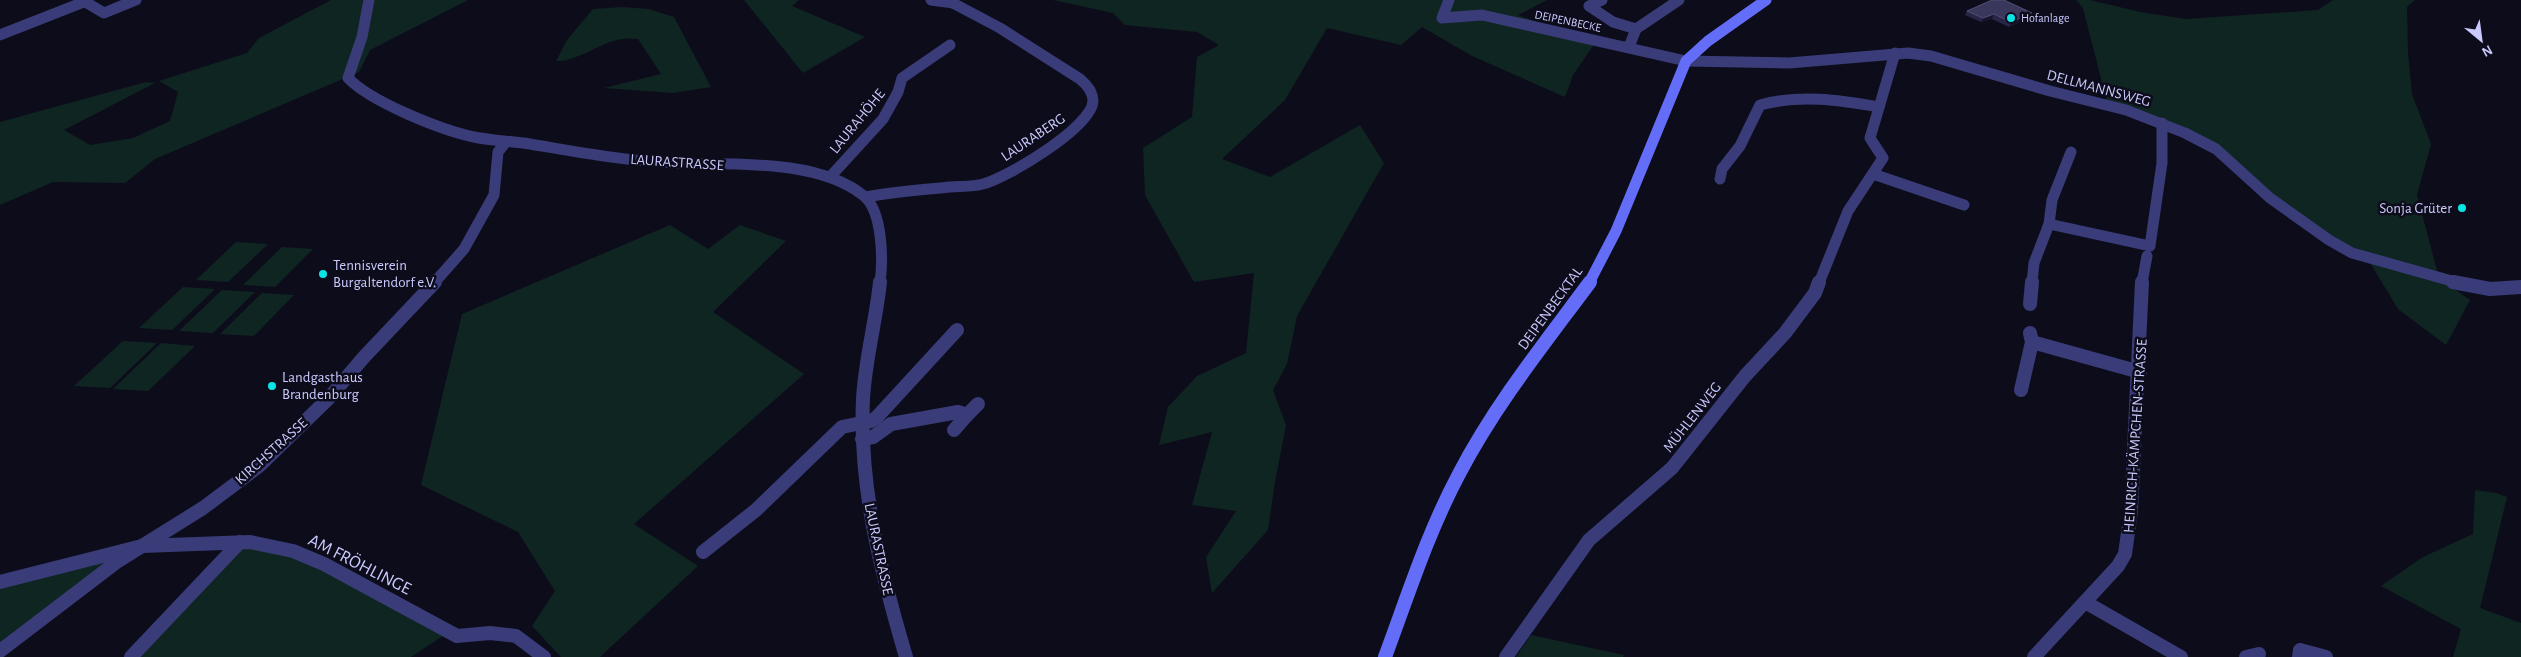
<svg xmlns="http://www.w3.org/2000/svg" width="2521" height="657" font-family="'Alegreya Sans',sans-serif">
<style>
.green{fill:#0f2522}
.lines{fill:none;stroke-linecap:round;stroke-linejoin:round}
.minor-far1{stroke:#393c78;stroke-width:11}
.minor{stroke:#393c78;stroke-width:14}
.secondary-far1{stroke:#646df8;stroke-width:11}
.secondary{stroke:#646df8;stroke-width:14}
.wall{fill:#292549}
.shaded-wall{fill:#17142e}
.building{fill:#3a375c;stroke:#514e75}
.poi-dot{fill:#0ae4e7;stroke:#0d0c1b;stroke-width:2}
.labels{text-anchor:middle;stroke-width:5;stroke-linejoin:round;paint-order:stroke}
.far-poi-label{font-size:12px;fill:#cac9fd;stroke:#0d0c1b;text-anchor:start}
.far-street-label{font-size:12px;fill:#cac9fd;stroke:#0d0c1b}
.street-label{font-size:15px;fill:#cac9fd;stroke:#0d0c1b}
.poi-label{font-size:15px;fill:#cac9fd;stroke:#0d0c1b;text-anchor:start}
.near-street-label{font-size:18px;fill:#cac9fd;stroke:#0d0c1b}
</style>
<rect width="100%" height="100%" fill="#0d0c1b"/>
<g class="green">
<polygon points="331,0 468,0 370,50 359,72 155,159 125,183 53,182 0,205 0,122 146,82 155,83 64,130 90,145 133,138 170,121 178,92 159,81 247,53 259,38"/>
<polygon points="744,0 799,0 792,6 865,37 803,73"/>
<polygon points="1053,0 1547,0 1518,15 1595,43 1573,75 1565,97 1472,56 1422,27 1401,45 1327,28 1285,100 1222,159 1270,177 1360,125 1384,163 1297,316 1287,364 1273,390 1286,425 1275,482 1268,530 1212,593 1206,557 1236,511 1192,505 1212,432 1159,445 1168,407 1197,376 1246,353 1254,273 1194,282 1145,195 1143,148 1192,117 1197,57 1219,45 1197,32 1125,25 1113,13"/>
<polygon points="2076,0 2090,0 2140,12 2186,19 2318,10 2333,0 2415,0 2407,7 2408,53 2412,94 2431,144 2417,195 2439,278 2470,300 2446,345 2398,309 2369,261 2271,198 2217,149 2108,106 2083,8"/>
<path d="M622 7 649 9 674 17 711 87 673 93 604 88 661 74 638 39C605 34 585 61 556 61L567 40 593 9Z"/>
<polygon points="670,225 708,249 740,225 786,241 713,312 804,374 634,524 698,566 600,657 561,657 532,626 555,591 518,532 421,485 462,314"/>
<polygon points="236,242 268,244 228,282 196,280"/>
<polygon points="282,247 313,249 275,287 243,285"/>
<polygon points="183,287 215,289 172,330 139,328"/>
<polygon points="222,290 255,292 213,333 179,331"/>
<polygon points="262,293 294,295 254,336 220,334"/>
<polygon points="123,341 157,343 110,388 74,386"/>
<polygon points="161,343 195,346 148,391 113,389"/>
<polygon points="2475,490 2496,493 2507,497 2480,608 2521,623 2521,657 2453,657 2461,629 2381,586 2423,557 2473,534"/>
<polygon points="241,544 290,552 446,634 411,657 135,657"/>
<polygon points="114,559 0,644 0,585"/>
<polygon points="1531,635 1624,655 1623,657 1516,657"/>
</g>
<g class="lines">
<g class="minor-far1">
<polyline points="82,0 104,13 136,0"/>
<path d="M369 0 362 37 348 78C371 102 441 130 474 137 493 141 512 141 530 144 578 152 625 161 673 163 731 165 817 158 864 196 883 212 883 261 880 283"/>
<polyline points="931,0 954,3"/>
<polyline points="1449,0 1442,18 1482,15 1686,61 1789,63 1908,53 1931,56 2050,91 2126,110 2185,133 2216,149 2270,198 2329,240 2352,253 2459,283"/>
<polyline points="1602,0 1589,6 1613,22 1636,29"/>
<polyline points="0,35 84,2"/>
<polyline points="1629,47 1636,29 1679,0"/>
<polyline points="1873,174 1964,205"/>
<polyline points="830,177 883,119 898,92 902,78 950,45"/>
<path d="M1720 179 1722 169 1740 146 1760 105C1800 94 1839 100 1879 107"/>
<path d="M866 197C893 192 921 190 949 187 960 186 973 187 983 184 1007 178 1092 127 1093 101 1093 92 1086 84 1080 79L1000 28 947 0"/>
<polyline points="2049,224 2150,246 2162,163 2162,123"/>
<polyline points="434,283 464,249 494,195 498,152 506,142"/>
<polyline points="1819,283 1848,211 1883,158 1870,138 1895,53"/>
<polyline points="2032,283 2034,263 2049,224 2052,200 2071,152"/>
<polyline points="2142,283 2147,256"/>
</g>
<g class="minor">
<path d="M880 282C876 321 865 360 863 399 859 488 881 572 906 657"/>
<polyline points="2453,282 2490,289 2521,287"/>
<polyline points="2030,304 2032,282"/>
<polyline points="2032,342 2140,372"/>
<polyline points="2021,390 2032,342 2030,333"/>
<polyline points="954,430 967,415"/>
<polyline points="862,439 873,437 891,424 958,412 967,415 978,404"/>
<polyline points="703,552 756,510 842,427 871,421 877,417 957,330"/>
<polyline points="0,582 142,546 250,542 293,551 324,564 457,636 490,633 516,636 544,657"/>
<polyline points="2085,602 2181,657"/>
<polyline points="0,651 118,561 203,508 259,466 329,398 364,357 435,282"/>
<polyline points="131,657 240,542"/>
<polyline points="1506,657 1589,540 1672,468 1745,376 1785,333 1815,293 1819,282"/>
<polyline points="2034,657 2118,566 2125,554 2131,511 2142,282"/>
<polyline points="2246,657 2259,654"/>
<polyline points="2299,657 2300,650 2326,657"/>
</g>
<polyline class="secondary-far1" points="1589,283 1616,231 1686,61 1708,41 1766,0"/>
<path class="secondary" d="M1385 657C1408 595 1428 532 1459 474 1495 405 1544 344 1590 282"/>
</g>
<polygon class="wall" points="1967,11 2032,13 2031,17 2009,27 1992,19 1981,22 1965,15"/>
<g class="shaded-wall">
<polygon points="2032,13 2031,17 2009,27 2011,22"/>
<polygon points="1994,14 1992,19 1981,22 1983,18"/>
</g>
<polygon class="building" points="1992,0 2004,0 2032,13 2011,22 1994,14 1983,18 1967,11"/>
<g class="poi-dot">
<circle cx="2011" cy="18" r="5"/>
<circle cx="2462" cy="208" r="5"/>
<circle cx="323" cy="274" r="5"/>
<circle cx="272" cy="386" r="5"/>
</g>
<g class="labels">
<g class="far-poi-label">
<text x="2021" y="22">Hofanlage</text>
</g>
<g class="far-street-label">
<text transform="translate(1568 21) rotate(12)" y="4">DEIPENBECKE</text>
</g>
<g class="street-label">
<text transform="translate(2099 88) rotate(15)" y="5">DELLMANNSWEG</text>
<text transform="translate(857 121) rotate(-51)" y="5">LAURAHÖHE</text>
<text transform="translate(1033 137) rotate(-34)" y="5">LAURABERG</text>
<text transform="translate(677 162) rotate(4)" y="5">LAURASTRASSE</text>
<text transform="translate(1550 308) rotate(-54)" y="5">DEIPENBECKTAL</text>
<text transform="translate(1692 417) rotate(-52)" y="5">MÜHLENWEG</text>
<text transform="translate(2135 436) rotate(-86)" y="5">HEINRICH-KÄMPCHEN-STRASSE</text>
<text transform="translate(271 451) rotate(-42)" y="5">KIRCHSTRASSE</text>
<text transform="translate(879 549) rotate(78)" y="5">LAURASTRASSE</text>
</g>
<g class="poi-label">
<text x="2452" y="213" text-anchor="end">Sonja Grüter</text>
<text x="333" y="270">Tennisverein<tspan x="333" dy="17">Burgaltendorf e.V.</tspan></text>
<text x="282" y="382">Landgasthaus<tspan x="282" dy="17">Brandenburg</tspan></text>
</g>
<g class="near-street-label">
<text transform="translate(360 564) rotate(27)" y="6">AM FRÖHLINGE</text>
</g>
</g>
<g transform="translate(2481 40) rotate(151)" stroke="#0d0c1b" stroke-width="4" paint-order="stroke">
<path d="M0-4L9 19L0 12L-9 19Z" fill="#cac9fd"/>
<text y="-8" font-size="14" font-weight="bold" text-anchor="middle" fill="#cac9fd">N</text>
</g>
</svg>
